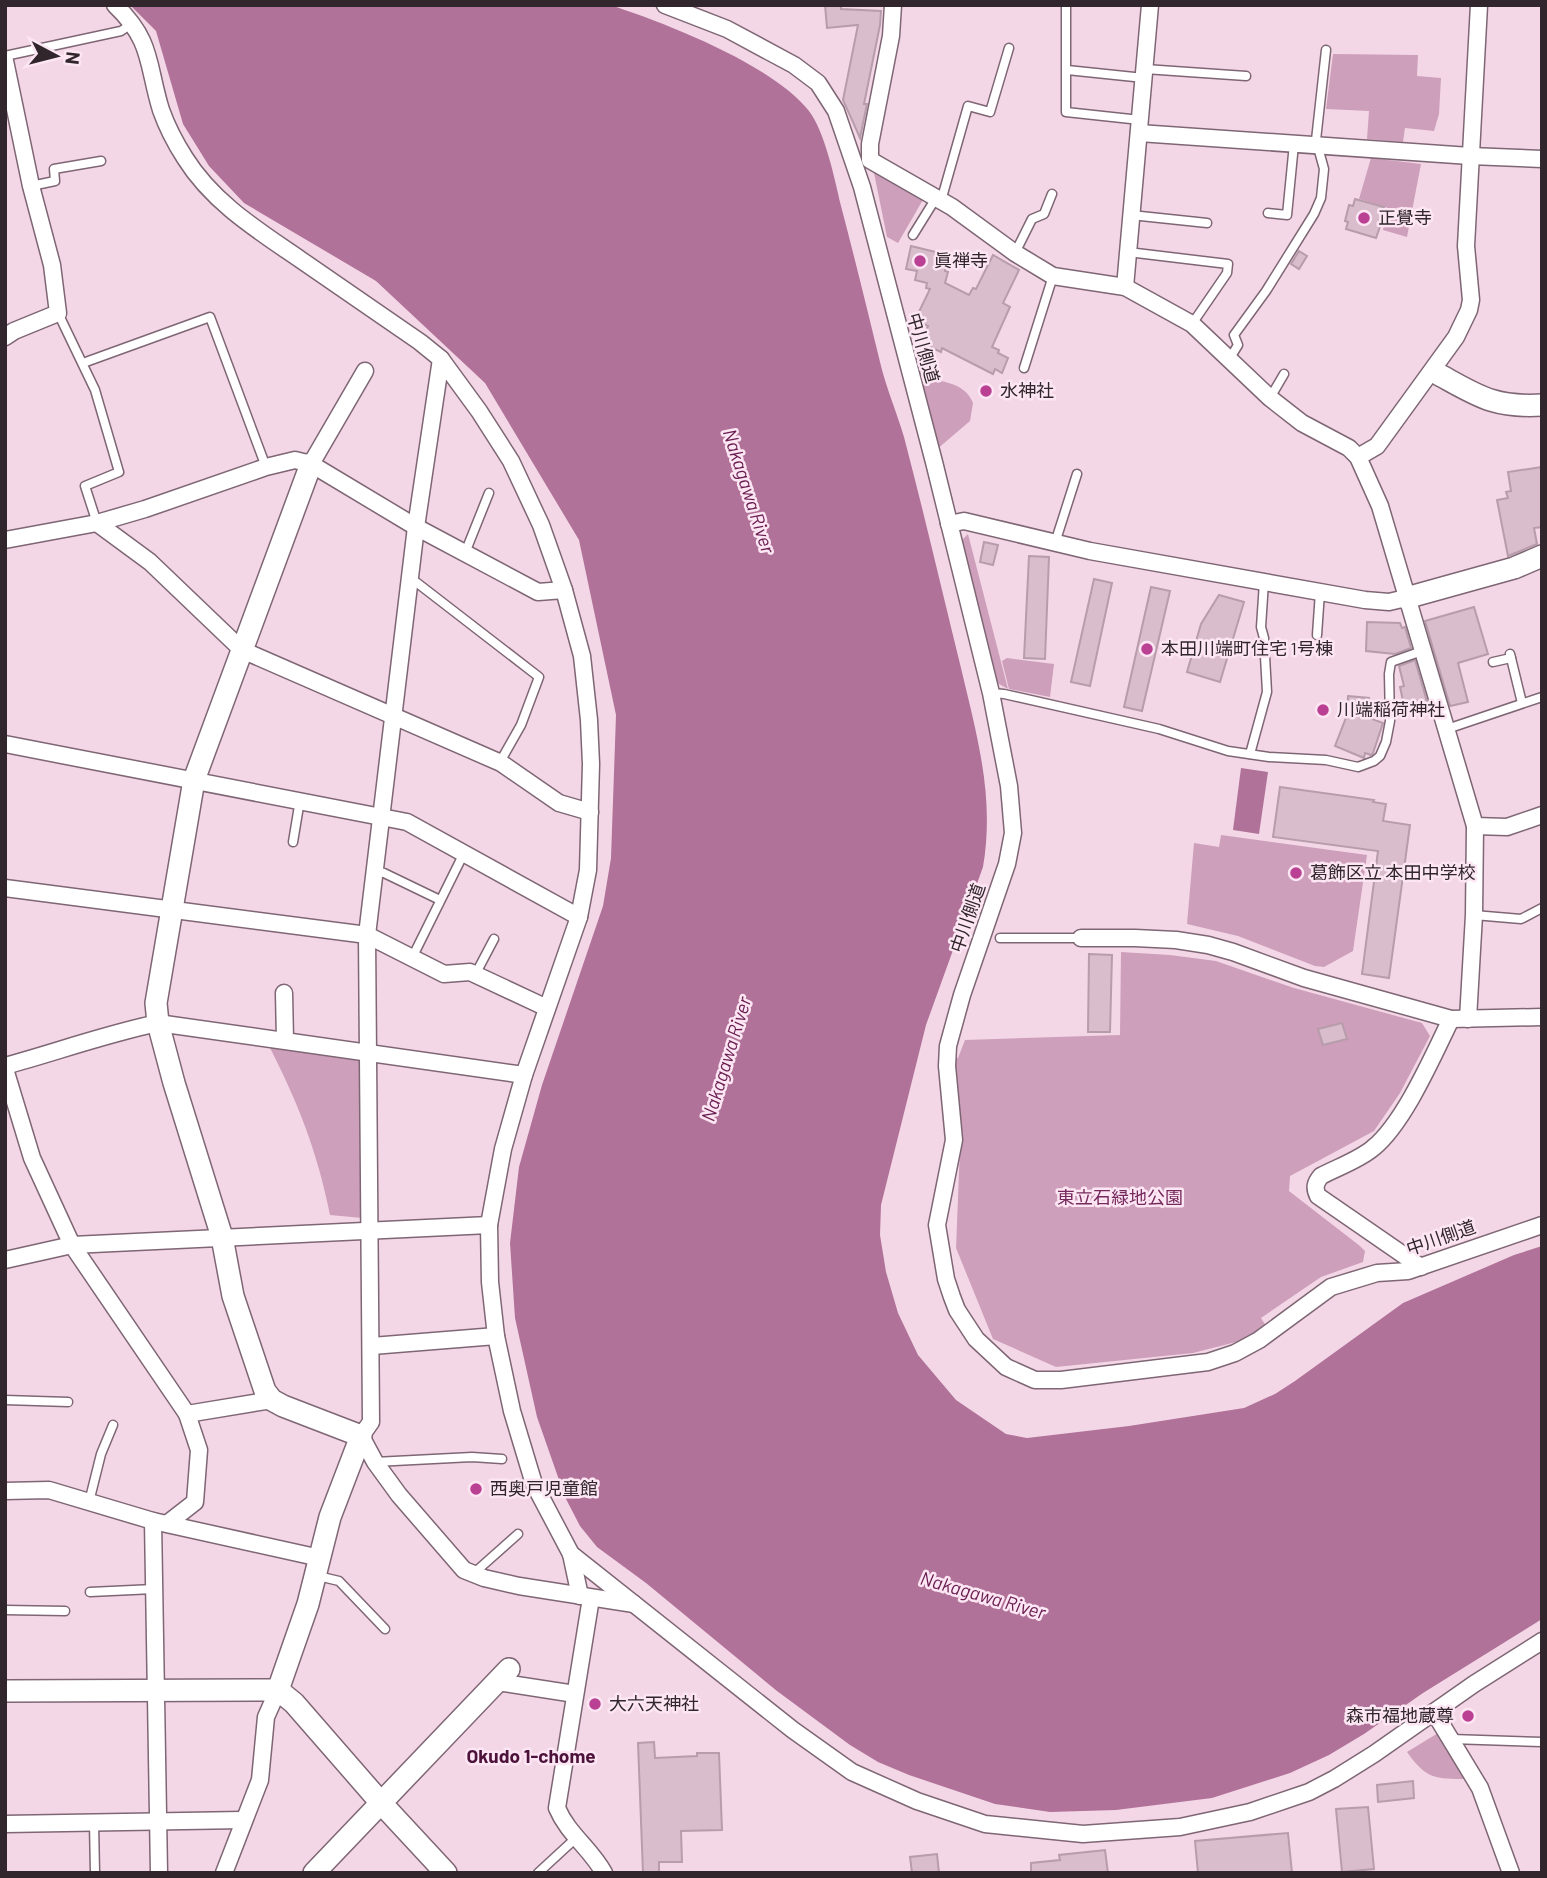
<svg xmlns="http://www.w3.org/2000/svg" width="1547" height="1878" font-family="Barlow,'Noto Sans JP',sans-serif">
<style>
.green{fill:#cd9fba}
.water{fill:#b07298}
.building{fill:#d9bdcd;stroke:#b79cab;stroke-width:2}
.lines{fill:none;stroke-linecap:round;stroke-linejoin:round}
.service-casing{stroke:#7e6674;stroke-width:11}
.minor-casing{stroke:#7e6674;stroke-width:19}
.tertiary-casing{stroke:#7e6674;stroke-width:24}
.service{stroke:#fff;stroke-width:8}
.minor{stroke:#fff;stroke-width:16}
.tertiary{stroke:#fff;stroke-width:21}
.poi-dot{fill:#ba4093;stroke:#fde6f3;stroke-width:2.5}
.labels{text-anchor:middle;stroke-width:5;stroke-linejoin:round;paint-order:stroke}
.poi-label{font-size:18px;fill:#30262c;stroke:#fde6f3;text-anchor:start}
.street-label{font-size:18px;fill:#30262c;stroke:#fde6f3}
.park-label{font-size:18px;fill:#75295c;stroke:#fde6f3}
.water-label{font-size:19px;font-style:italic;fill:#681c50;stroke:#fde6f3}
.neighbourhood-label{font-size:19px;font-weight:bold;fill:#4c123a;stroke:#fde6f3}
</style>
<rect width="100%" height="100%" fill="#f4d7e7"/>
<g class="green">
<polygon points="1333,54 1418,55 1417,76 1441,78 1439,114 1434,131 1405,128 1403,142 1367,139 1369,111 1326,109"/>
<polygon points="1371,158 1421,164 1407,237 1383,230 1388,208 1359,199"/>
<polygon points="873,168 924,198 898,243 887,237"/>
<path d="M917 376C937 381 965 381 973 403L970 421 936 450Z"/>
<polygon points="968,534 1008,689 992,680 960,542"/>
<polygon points="1007,658 1054,664 1050,697 1009,689 1002,661"/>
<polygon points="1221,835 1367,855 1353,951 1324,967 1315,966 1238,936 1187,924 1194,843 1219,847"/>
<polygon points="1121,952 1170,955 1216,961 1294,988 1422,1023 1430,1036 1400,1093 1374,1131 1290,1176 1289,1191 1360,1246 1365,1251 1363,1262 1321,1277 1261,1318 1266,1326 1240,1341 1193,1353 1056,1367 993,1339 956,1248 961,1123 954,1070 954,1058 958,1058 965,1040 1120,1035"/>
<path d="M268 1044 361 1056 362 1218 330 1215C318 1153 297 1100 268 1044Z"/>
<path d="M1438 1733 1467 1779C1435 1779 1426 1779 1407 1752Z"/>
</g>
<g class="water">
<path d="M130 5H610C666 23 773 65 809 111 825 132 835 180 841 206 855 259 868 313 881 366 887 390 897 413 904 437 924 513 942 591 961 668 977 736 995 797 983 867L926 1025 881 1205 880 1235 886 1272 898 1313 918 1355 956 1400 1006 1434 1027 1438 1129 1426 1244 1408 1275 1394 1295 1381 1403 1303 1514 1255 1542 1246V1619L1423 1693 1364 1734 1329 1755 1290 1773 1212 1798 1116 1810 1050 1812 995 1804 909 1775 878 1762 850 1745 777 1691 646 1583 597 1547 580 1526 565 1497 537 1417 515 1318 510 1243 519 1167 542 1085 603 906 611 858 616 715 579 540 485 383 376 281 244 203 209 166 183 124 156 31Z"/>
<polygon points="1241,768 1268,772 1259,834 1233,830"/>
</g>
<g class="building">
<polygon points="825,5 841,5 841,9 881,11 880,25 864,104 867,104 860,138 843,100 858,25 827,28"/>
<polygon points="1355,199 1384,207 1384,215 1376,238 1346,229 1348,222 1345,221 1349,205 1353,206"/>
<polygon points="911,246 948,255 945,271 948,272 945,283 969,295 973,288 976,289 993,255 1019,270 1003,303 1010,307 992,347 999,350 998,353 1008,358 1002,373 995,369 993,374 942,348 941,352 924,344 928,335 925,333 928,326 915,320 930,289 926,288 927,283 915,280 917,271 906,269"/>
<polygon points="1299,251 1307,256 1299,269 1291,264"/>
<polygon points="1542,467 1542,527 1534,528 1537,544 1508,556 1497,500 1508,498 1506,492 1511,491 1508,472"/>
<polygon points="984,542 998,545 993,565 980,562"/>
<polygon points="1029,556 1049,557 1045,659 1024,658"/>
<polygon points="1094,579 1112,583 1090,686 1071,682"/>
<polygon points="1151,587 1170,591 1142,711 1124,707"/>
<polygon points="1219,595 1244,602 1220,682 1187,672 1201,624"/>
<polygon points="1474,607 1488,654 1458,663 1468,702 1450,706 1425,621"/>
<polygon points="1367,622 1400,623 1402,628 1405,627 1411,648 1395,654 1366,651"/>
<polygon points="1415,660 1428,705 1405,710 1400,687 1404,686 1399,666"/>
<polygon points="1348,696 1369,698 1364,716 1383,723 1373,753 1371,755 1365,753 1364,758 1335,746 1347,715"/>
<polygon points="1280,787 1374,800 1373,802 1386,804 1383,821 1410,825 1389,978 1362,974 1378,851 1273,837"/>
<polygon points="1089,954 1112,955 1110,1032 1088,1032"/>
<polygon points="1342,1023 1347,1039 1323,1045 1318,1029"/>
<polygon points="654,1742 655,1758 697,1756 697,1753 719,1753 722,1830 681,1831 682,1862 659,1862 659,1873 643,1873 638,1743"/>
<polygon points="1413,1781 1414,1798 1378,1802 1377,1785"/>
<polygon points="1368,1807 1374,1869 1342,1872 1336,1809"/>
<polygon points="1288,1833 1292,1873 1198,1873 1195,1841"/>
<polygon points="1105,1850 1108,1873 1031,1873 1031,1863 1060,1860 1059,1855"/>
<polygon points="937,1854 939,1873 912,1873 910,1857"/>
</g>
<g class="lines">
<g class="service-casing">
<g id="service">
<polyline points="1066,5 1066,112 1140,120"/>
<polyline points="5,56 121,31 133,23"/>
<polyline points="1145,69 1246,76"/>
<polyline points="1067,70 1144,78"/>
<polyline points="31,186 55,181 54,169 101,161"/>
<polyline points="941,201 968,106 990,112 1009,48"/>
<polyline points="1268,213 1287,215 1294,144"/>
<polyline points="1131,215 1207,223"/>
<polyline points="913,235 936,198"/>
<polyline points="1128,252 1228,264 1227,273 1192,324"/>
<polyline points="1015,253 1032,219 1044,214 1052,194"/>
<polyline points="58,313 95,390 119,472 85,486 97,523"/>
<polyline points="1230,358 1238,345 1234,335 1266,291 1314,214 1321,198 1324,169 1316,140 1326,50"/>
<polyline points="83,363 210,317 266,467"/>
<polyline points="1024,368 1053,276"/>
<polyline points="1270,398 1284,374"/>
<polyline points="1055,543 1077,474"/>
<polyline points="465,553 489,493"/>
<polyline points="411,581 416,582 539,677 521,725 500,762"/>
<polyline points="1317,635 1320,592"/>
<polyline points="1510,654 1522,703"/>
<polyline points="1493,662 1511,658"/>
<polyline points="991,693 1004,694 1159,729 1228,751 1269,757 1326,760 1358,767 1374,761 1380,756 1386,742 1390,721 1389,674 1391,662 1422,651"/>
<polyline points="1447,729 1542,697"/>
<polyline points="1250,754 1267,692 1264,638 1261,627 1264,582"/>
<polyline points="293,842 300,800"/>
<polyline points="375,871 384,873 440,900"/>
<polyline points="1474,915 1521,919 1542,908"/>
<polyline points="1000,938 1081,938"/>
<polyline points="412,958 464,853"/>
<polyline points="475,975 494,939"/>
<polyline points="5,1400 68,1402"/>
<polyline points="375,1462 472,1457 502,1459"/>
<polyline points="89,1502 101,1454 113,1425"/>
<polyline points="473,1574 518,1534"/>
<polyline points="318,1576 339,1581 385,1629"/>
<polyline points="90,1592 154,1589"/>
<polyline points="5,1610 65,1611"/>
<polyline points="1451,1739 1542,1742"/>
<polyline points="94,1823 95,1873"/>
<polyline points="538,1873 576,1838"/>
</g>
</g>
<g class="minor-casing">
<g id="minor">
<path d="M115 5C153 41 147 65 161 110 167 127 176 144 185 158 213 203 259 231 301 260 341 288 381 315 420 342L441 359 479 411 511 461 541 525 564 590 582 656 589 720 591 764 588 870 579 917 524 1075 503 1149 489 1225 490 1282 496 1336 512 1411 534 1484 571 1554 793 1730 852 1772 917 1801 985 1824 1083 1834 1180 1827 1250 1812 1309 1792 1334 1779 1374 1754 1474 1684 1542 1641"/>
<polyline points="665,5 727,29 794,65 818,83 836,111 862,187 934,462 991,693 1009,786 1013,833 1007,864 962,995 948,1046 947,1066 954,1140 937,1225 946,1279 952,1297 957,1310 976,1339 1006,1367 1035,1380 1061,1380 1208,1362 1235,1353 1259,1340 1331,1287 1377,1273 1408,1271 1542,1225"/>
<polyline points="893,5 891,36 870,144 870,160 952,207 1015,253 1053,276 1125,287 1192,324 1270,398 1302,423 1349,448 1358,457 1380,506 1475,826 1474,915 1468,1019"/>
<polyline points="5,61 31,186 52,265 58,313 14,331 5,337"/>
<polyline points="1139,133 1470,156 1542,159"/>
<polyline points="1125,287 1150,5"/>
<polyline points="441,359 416,527 367,935 371,1422 361,1436 375,1462 399,1495 464,1570 484,1578 519,1586 634,1604"/>
<polyline points="1358,457 1377,446 1456,337 1469,310 1471,300 1466,246 1479,5"/>
<polyline points="311,464 365,371"/>
<polyline points="97,523 150,562 242,650 501,763 559,803 590,812"/>
<polyline points="949,524 964,521 1090,551 1365,600 1389,602 1406,598"/>
<polyline points="5,540 97,523 145,509 266,467 295,460 311,464 416,527 538,592 564,590"/>
<polyline points="5,744 407,822 579,917"/>
<polyline points="1475,826 1507,827 1542,815"/>
<polyline points="5,888 367,935 444,974 470,972 547,1008"/>
<polyline points="1081,938 1135,938 1176,940 1208,945 1233,952 1304,978 1451,1019 1542,1017"/>
<polyline points="284,993 285,1040"/>
<path d="M5 1066C56 1052 106 1034 158 1023L524 1075"/>
<polyline points="5,1069 32,1158 72,1245 187,1414"/>
<polyline points="5,1260 72,1245 489,1225"/>
<path d="M1421 1267 1318 1196C1314 1188 1315 1183 1321 1176 1338 1167 1359 1160 1373 1148 1404 1123 1433 1056 1451 1019"/>
<polyline points="372,1346 496,1336"/>
<polyline points="5,1491 49,1490 153,1521 320,1558"/>
<polyline points="153,1521 159,1873"/>
<polyline points="168,1523 195,1502 199,1450 187,1414 272,1400"/>
<polyline points="571,1554 580,1596"/>
<path d="M591 1598 557 1808C568 1834 591 1849 604 1873"/>
<polyline points="497,1682 575,1694"/>
<polyline points="1434,1712 1480,1788 1511,1873"/>
<polyline points="5,1824 243,1820"/>
<polyline points="224,1873 260,1780 266,1717 278,1690"/>
</g>
</g>
<g class="tertiary-casing">
<g id="tertiary">
<path d="M1438 374C1478 396 1494 408 1542 405"/>
<polyline points="1406,598 1514,568 1542,556"/>
<polyline points="278,1690 308,1604 330,1517 361,1436 283,1406 272,1400 265,1391 233,1296 222,1237 174,1083 158,1023 156,1003 194,780 311,464"/>
<polyline points="5,1691 278,1690 294,1703 382,1804 446,1873"/>
<polyline points="314,1873 509,1669"/>
</g>
</g>
<use href="#service" class="service"/>
<use href="#minor" class="minor"/>
<use href="#tertiary" class="tertiary"/>
</g>
<g class="poi-dot">
<circle cx="1364" cy="218" r="7"/>
<circle cx="920" cy="261" r="7"/>
<circle cx="986" cy="391" r="7"/>
<circle cx="1147" cy="649" r="7"/>
<circle cx="1323" cy="710" r="7"/>
<circle cx="1296" cy="873" r="7"/>
<circle cx="476" cy="1489" r="7"/>
<circle cx="595" cy="1704" r="7"/>
<circle cx="1468" cy="1716" r="7"/>
</g>
<g class="labels">
<g class="poi-label">
<text x="1378" y="224">正覺寺</text>
<text x="934" y="267">眞禅寺</text>
<text x="1000" y="397">水神社</text>
<text x="1161" y="655">本田川端町住宅 1号棟</text>
<text x="1337" y="716">川端稲荷神社</text>
<text x="1310" y="879">葛飾区立 本田中学校</text>
<text x="490" y="1495">西奥戸児童館</text>
<text x="609" y="1710">大六天神社</text>
<text x="1454" y="1722" text-anchor="end">森市福地蔵尊</text>
</g>
<g class="street-label">
<text transform="translate(923 348) rotate(74)" y="6">中川側道</text>
<text transform="translate(968 918) rotate(-71)" y="6">中川側道</text>
<text transform="translate(1441 1238) rotate(-19)" y="6">中川側道</text>
</g>
<g class="park-label">
<text x="1120" y="1204">東立石緑地公園</text>
</g>
<g class="water-label">
<text transform="translate(749 491) rotate(72)" y="7">Nakagawa River</text>
<text transform="translate(726 1059) rotate(-73)" y="7">Nakagawa River</text>
<text transform="translate(983 1595) rotate(16)" y="7">Nakagawa River</text>
</g>
<g class="neighbourhood-label">
<text x="531" y="1763">Okudo 1-chome</text>
</g>
</g>
<rect width="1547" height="1878" fill="none" stroke="#30262c" stroke-width="14"/>
<g transform="translate(56 56) rotate(97)" stroke="#fde6f3" stroke-width="5" paint-order="stroke">
<path d="M0-5L12 26L0 18L-12 26Z" fill="#30262c"/>
<text y="-10" font-size="19" font-weight="bold" text-anchor="middle" fill="#30262c">N</text>
</g>
</svg>
